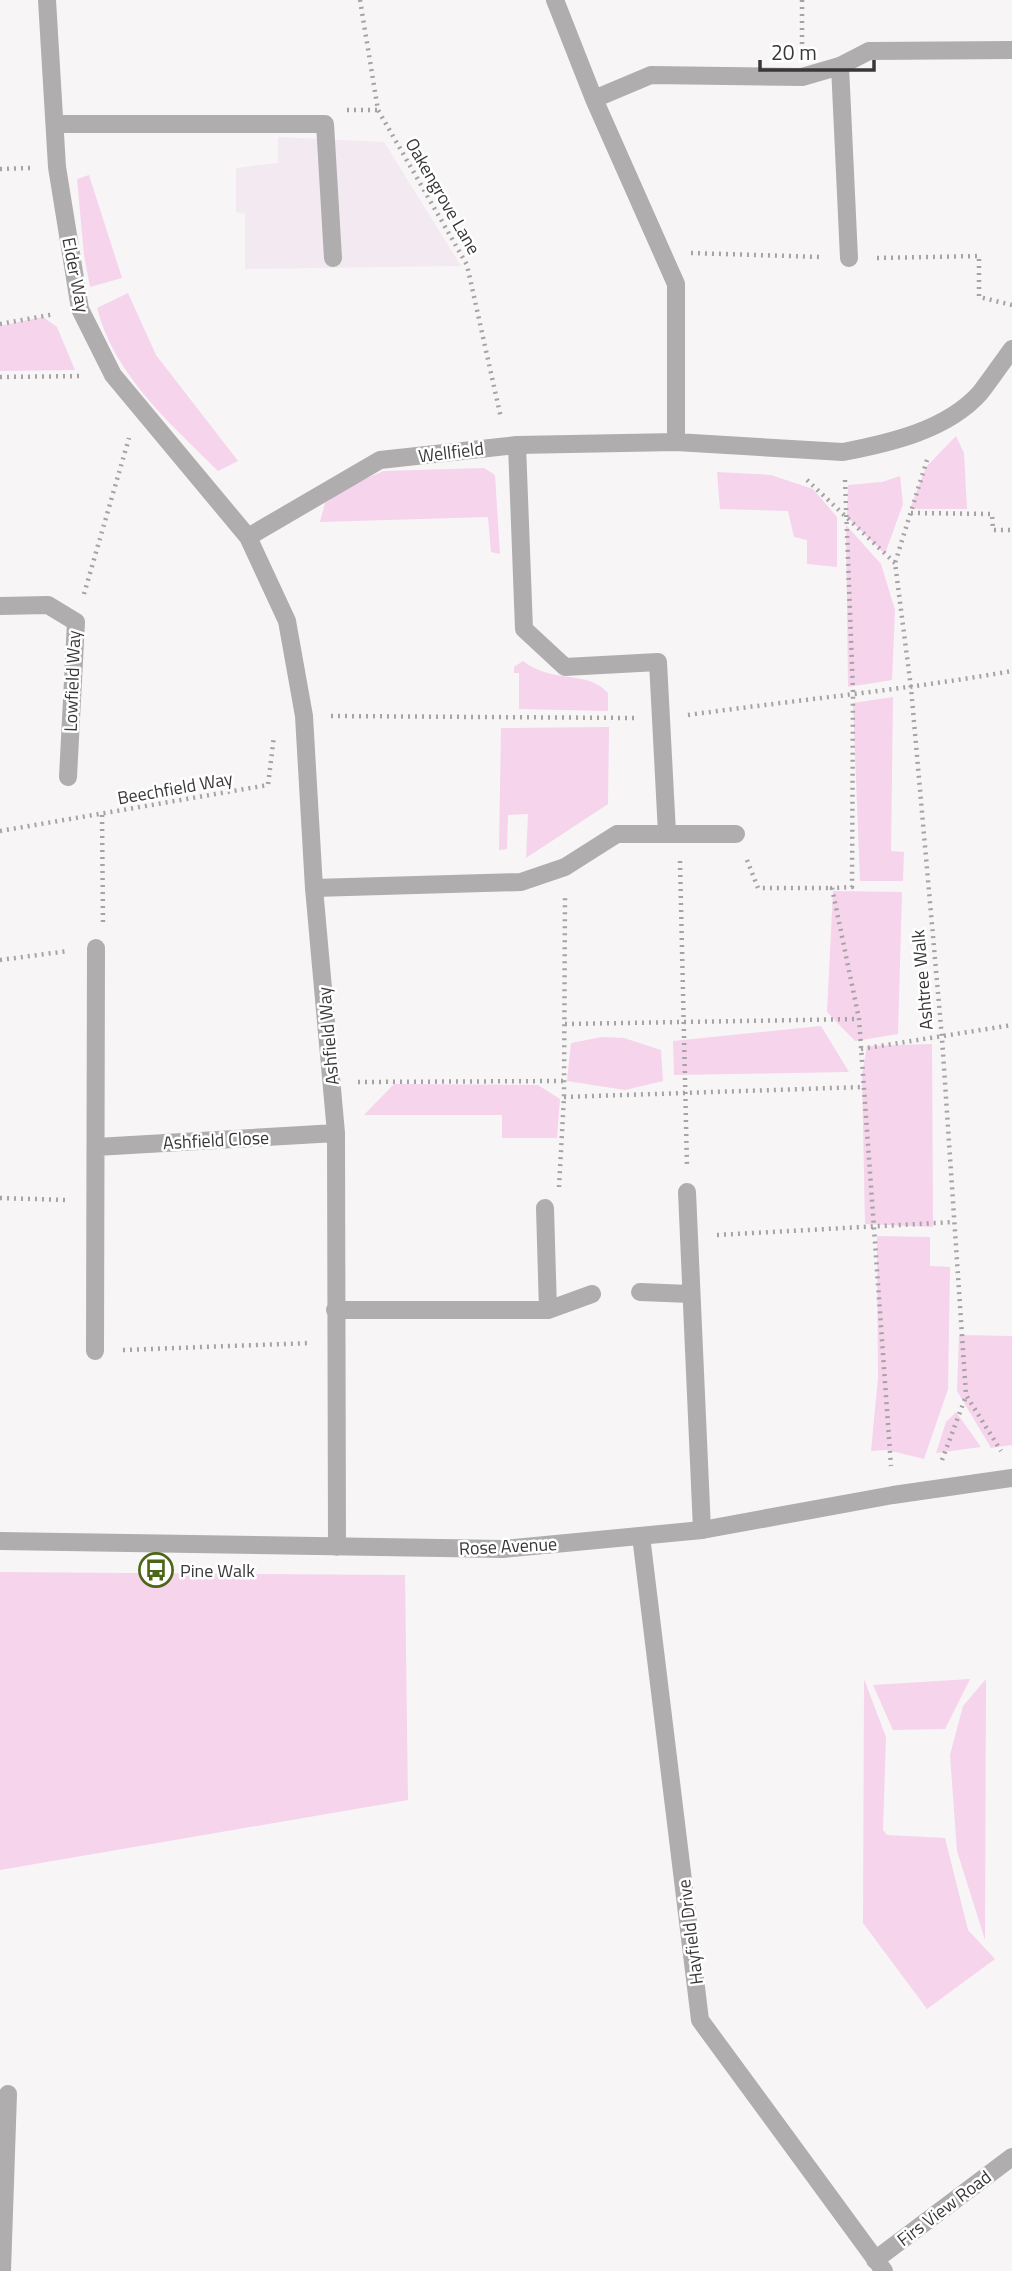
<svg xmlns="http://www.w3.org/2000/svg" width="1012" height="2271" viewBox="0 0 1012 2271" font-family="'Titillium Web',sans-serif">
	<rect width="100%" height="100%" fill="#f8f5f7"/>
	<!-- built -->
	<path fill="#f3e9f0" d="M 278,137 L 384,142 L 461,266 L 245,269 L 245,214 L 236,212 L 236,168 L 278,163 Z"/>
	<!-- green -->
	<path fill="#f5d4ec" d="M 89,175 L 122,278 L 90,287 L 84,255 L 77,179 Z
		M 128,293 L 156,355 L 238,461 L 218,471 C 170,423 114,375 97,308 Z
		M 43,317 L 57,327 L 75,370 L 0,371 L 0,326 Z
		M 956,436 L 964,453 L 967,509 L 910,509 L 926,467 Z
		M 484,468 L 495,475 L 500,554 L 491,552 L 488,517 L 320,522 L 325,503 L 354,483 L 384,471 Z
		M 717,472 L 771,475 L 813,489 L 837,517 L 837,567 L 807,564 L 807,540 L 794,537 L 788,511 L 720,509 Z
		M 900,476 L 903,504 L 885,554 L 847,517 L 848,485 L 882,482 Z
		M 846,525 L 881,564 L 895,610 L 892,680 L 848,687 Z
		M 523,661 C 554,685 587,669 608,693 L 608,711 L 519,709 L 519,673 L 514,673 L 514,667 Z
		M 893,697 L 891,851 L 904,852 L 903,881 L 860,881 L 853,703 Z
		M 609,727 L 608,804 L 526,858 L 528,814 L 508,815 L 507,849 L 499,850 L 501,728 Z
		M 833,891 L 902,892 L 898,1034 L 855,1041 L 827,1012 Z
		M 821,1026 L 849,1072 L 674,1075 L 673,1041 Z
		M 602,1037 L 624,1038 L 661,1050 L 663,1081 L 625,1090 L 567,1081 L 571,1043 Z
		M 932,1044 L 933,1227 L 865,1224 L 862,1075 L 867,1046 Z
		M 394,1084 L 538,1085 L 560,1099 L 557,1138 L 502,1138 L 502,1115 L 364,1115 Z
		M 877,1236 L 930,1237 L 930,1266 L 950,1267 L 948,1389 L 924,1459 L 887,1450 L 871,1451 L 878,1378 Z
		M 959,1335 L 1012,1336 L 1012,1445 L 991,1448 L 957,1391 Z
		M 956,1412 L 981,1447 L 936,1453 L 946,1422 Z
		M 0,1572 L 405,1575 L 408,1800 L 0,1870 Z
		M 864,1679 L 886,1737 L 883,1830 L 887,1835 L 945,1838 L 968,1930 L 995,1959 L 927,2009 L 863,1923 Z
		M 970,1679 L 945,1729 L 893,1730 L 873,1685 Z
		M 986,1679 L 985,1940 L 957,1851 L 950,1755 L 963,1706 Z"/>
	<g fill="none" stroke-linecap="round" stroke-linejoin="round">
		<!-- path -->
		<path stroke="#a5a3a4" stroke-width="4.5" stroke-dasharray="2 5" stroke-linecap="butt" d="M 360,0 L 378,110 L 467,265 L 501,418
			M 802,0 L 802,48
			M 347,110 L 378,110
			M 0,169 L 31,168
			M 691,253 L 822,257
			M 877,258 L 979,256 L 979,297 L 1012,305
			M 0,324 L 55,314
			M 0,377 L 83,376
			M 927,460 L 895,563 L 911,688 L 942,1038 L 966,1395 L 1001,1451
			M 807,480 L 895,563
			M 845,480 L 853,692 L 852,887 L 832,888 L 859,1019 L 891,1466
			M 911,513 L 992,514 L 993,530 L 1012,530
			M 84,594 L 129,438
			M 688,715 C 796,700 904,690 1012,671
			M 331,716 L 634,718
			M 102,815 L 103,923
			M 0,831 L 268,785 L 274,736
			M 747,860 L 758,888 L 832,888
			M 680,861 L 687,1167
			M 0,960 L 68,951
			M 565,1024 L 859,1019
			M 861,1049 L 1012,1025
			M 358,1082 L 564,1081
			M 564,1097 L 863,1087
			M 559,1187 L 564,1097 L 565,895
			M 0,1198 L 66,1200
			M 717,1235 L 954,1222
			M 123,1350 L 310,1343
			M 942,1460 L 966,1396"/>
		<!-- lane -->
		<path stroke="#afadae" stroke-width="18" d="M 840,66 L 849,258
			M 55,124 L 325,124 L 333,258
			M 517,445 L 524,629 L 565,667 L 658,662 L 667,833
			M 314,888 L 521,882 L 565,867 L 617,834 L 736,834
			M 687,1192 L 702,1530
			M 545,1208 L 548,1310
			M 640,1292 L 690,1294
			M 335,1310 L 548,1310 L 592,1294"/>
		<!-- street -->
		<path stroke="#afadae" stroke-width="18" d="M 47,0 L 57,167 L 80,309 L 113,375 L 248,537 L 287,621 L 304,716 L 314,888 L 336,1133 L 337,1547
			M 555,0 L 594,99 L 651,75 L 802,77 L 840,66 L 869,51 L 1012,50
			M 594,99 L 676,284 L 676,442
			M 248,537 L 380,460 L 517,445 L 676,442 L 843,452 C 890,443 947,430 980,393 C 991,379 1001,364 1012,349
			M 0,606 L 48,605 L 76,622 L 68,777
			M 96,1147 L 336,1133
			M 95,1351 L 96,948
			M 641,1536 L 700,2020 L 884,2271
			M 0,1541 L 503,1549 L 702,1530 L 893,1495 L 1012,1478
			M 875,2260 L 1012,2157
			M 2,2271 L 8,2094"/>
	</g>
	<!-- icons -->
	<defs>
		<g id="bus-ring" transform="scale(1.75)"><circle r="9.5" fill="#fff" stroke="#4c6616" stroke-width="1.5"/><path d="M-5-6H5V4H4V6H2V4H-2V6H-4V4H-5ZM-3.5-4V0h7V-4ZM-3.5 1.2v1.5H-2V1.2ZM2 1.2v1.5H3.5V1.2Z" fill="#4c6616"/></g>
	</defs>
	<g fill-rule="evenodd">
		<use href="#bus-ring" x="156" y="1570"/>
	</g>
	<g text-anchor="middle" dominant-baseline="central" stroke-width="5" stroke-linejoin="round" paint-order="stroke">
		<!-- street labels -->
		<g font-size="18" fill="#393839" stroke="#fff">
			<text transform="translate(443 196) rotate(60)">Oakengrove Lane</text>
			<text transform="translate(76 275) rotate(79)">Elder Way</text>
			<text transform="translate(451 452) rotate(-7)">Wellfield</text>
			<text transform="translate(72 681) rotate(-88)">Lowfield Way</text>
			<text transform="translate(175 788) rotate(-10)">Beechfield Way</text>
			<text transform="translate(922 980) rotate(-95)">Ashtree Walk</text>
			<text transform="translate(328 1036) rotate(-95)">Ashfield Way</text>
			<text transform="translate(216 1140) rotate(-3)">Ashfield Close</text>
			<text transform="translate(508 1546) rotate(-3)">Rose Avenue</text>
			<text transform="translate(690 1932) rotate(-97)">Hayfield Drive</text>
			<text transform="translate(944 2208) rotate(-37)">Firs View Road</text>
		</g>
		<!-- poi labels -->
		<g font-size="18" fill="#393839" stroke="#fff" text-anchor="start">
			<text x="180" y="1570">Pine Walk</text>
		</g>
	</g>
	<!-- scale -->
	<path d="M760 60v10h114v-10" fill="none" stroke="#393839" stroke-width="3.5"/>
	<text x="771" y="60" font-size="21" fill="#393839" stroke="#ffffff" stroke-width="5" paint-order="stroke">20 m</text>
</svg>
